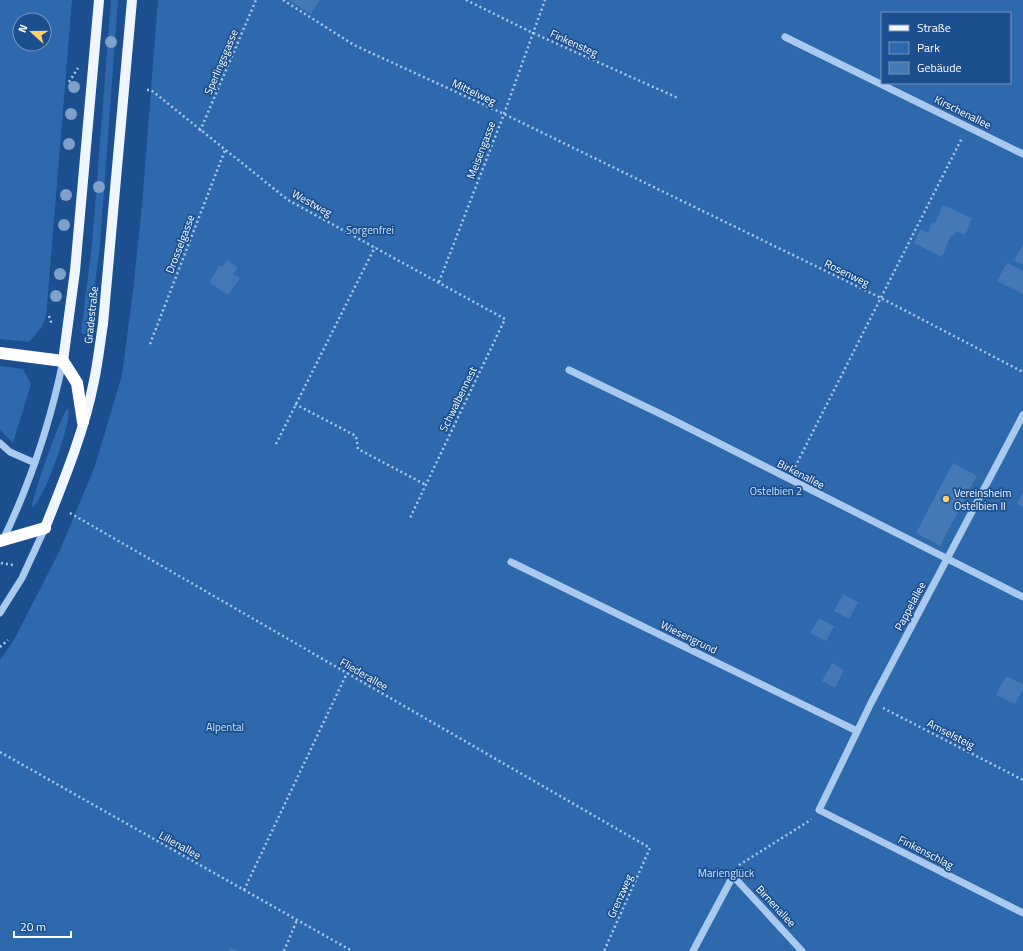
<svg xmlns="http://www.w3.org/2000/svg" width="1023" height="951" viewBox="0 0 1023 951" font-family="'Titillium Web',sans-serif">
	<rect width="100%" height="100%" fill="#1b4f8f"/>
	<!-- green -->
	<path fill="#2e69ad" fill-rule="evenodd" d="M 0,0 L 72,0 L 46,317 L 41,328 L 29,342 L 0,339 ZM 20,20 L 44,20 L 44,44 L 20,44 Z
		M 111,0 L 118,0 L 100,245 L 88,335 L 81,333 L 92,244 Z
		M 158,0 L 1023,0 L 1023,951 L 0,951 L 0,660 L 15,638 L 60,550 L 95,466 L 122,375 L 133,291 L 142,205 ZM 882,13 L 1010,13 L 1010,83 L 882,83 Z
		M 0,366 L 23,369 L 31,384 L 13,443 L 0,430 Z
		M 68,408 C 73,421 44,498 33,508 L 32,505 C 35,491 60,416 68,408 Z"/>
	<!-- building -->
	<path fill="#4478b7" d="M 289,0 L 320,0 L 311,14 Z
		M 943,205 L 972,218 L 965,235 L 956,231 L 954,236 L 951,235 L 942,257 L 914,243 L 920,229 L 928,233 L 932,222 L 945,228 L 935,223 Z
		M 1023,244 L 1023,264 L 1014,260 Z
		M 227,260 L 238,268 L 233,274 L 240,278 L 228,295 L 209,282 L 220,265 L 222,267 Z
		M 1007,263 L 1023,271 L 1023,294 L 997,281 Z
		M 953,463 L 977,476 L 940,546 L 916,533 Z
		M 1023,492 L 1023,507 L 1017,504 Z
		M 843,594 L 858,602 L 849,619 L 834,611 Z
		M 819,618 L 834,626 L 826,641 L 810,633 Z
		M 832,663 L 844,670 L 835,688 L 822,681 Z
		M 1006,676 L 1023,684 L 1023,689 L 1015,704 L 996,695 Z
		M 231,948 L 239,951 L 229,951 Z"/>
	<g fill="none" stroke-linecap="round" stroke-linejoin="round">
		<!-- path -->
		<path stroke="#a9c9ee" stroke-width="2.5" stroke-dasharray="2 3" stroke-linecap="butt" d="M 283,0 L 354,45 L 504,114 L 881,298 L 1023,372
			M 466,0 L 533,33 L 678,98
			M 69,82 L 78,68
			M 147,90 L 151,90 L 288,200 L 505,319 L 410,518
			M 200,131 L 256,0
			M 439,282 L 504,114 L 545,0
			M 49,316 L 52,325
			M 150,344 L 225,150
			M 295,404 L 356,436 L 358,449 L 426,485
			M 276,444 L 375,247
			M 795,467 L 962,138
			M 70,513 L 650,848 L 604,951
			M 1,563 L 13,565
			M 0,647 L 8,640
			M 883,708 L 1023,780
			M 0,752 L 352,951
			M 739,865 L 806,823 L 811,819
			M 244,890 L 347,673
			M 284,951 L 297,920"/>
		<!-- minor -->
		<path stroke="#a9c9ee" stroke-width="7" d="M 785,37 L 1023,154
			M 569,370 L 669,418 L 1023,597
			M 1023,415 L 871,703 L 819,810 L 1023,913
			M 0,443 L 10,452 L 35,463
			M 2,542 C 30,484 50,424 63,361
			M 511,562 L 857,731
			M 0,613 L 22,578 L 45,528
			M 693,951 L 733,876 L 802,951"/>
		<!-- major -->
		<path stroke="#f0f6ff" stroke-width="10" d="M 63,361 L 75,271 L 99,0
			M 45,528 C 64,480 84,432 94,381 C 98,362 100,343 103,324 L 132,0"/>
		<!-- highway -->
		<path stroke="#fff" stroke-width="12" d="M 0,353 L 63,361 L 77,383 L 83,422
			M 0,541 L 45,528"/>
	</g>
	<!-- trees -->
	<g fill="#7ea0ca">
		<circle cx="111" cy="42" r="6"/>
		<circle cx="74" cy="87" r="6"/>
		<circle cx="71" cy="114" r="6"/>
		<circle cx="69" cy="144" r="6"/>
		<circle cx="99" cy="187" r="6"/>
		<circle cx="66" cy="195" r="6"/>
		<circle cx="64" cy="225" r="6"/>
		<circle cx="60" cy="274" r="6"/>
		<circle cx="56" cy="296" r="6"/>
	</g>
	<!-- markers -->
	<circle fill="#ffd166" stroke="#1b4f8f" stroke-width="1.5" cx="946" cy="499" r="4"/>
	<g text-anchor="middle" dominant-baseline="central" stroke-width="3.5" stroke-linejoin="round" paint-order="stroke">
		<!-- street labels -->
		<g font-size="11" fill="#fff" stroke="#1b4f8f">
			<text transform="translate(574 43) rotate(24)">Finkensteg</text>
			<text transform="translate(221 62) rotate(-67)">Sperlingsgasse</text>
			<text transform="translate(474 92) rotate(25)">Mittelweg</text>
			<text transform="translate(963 112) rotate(26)">Kirschenallee</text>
			<text transform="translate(481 150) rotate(-69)">Meisengasse</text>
			<text transform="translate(312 203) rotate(29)">Westweg</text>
			<text transform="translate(180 244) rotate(-69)">Drosselgasse</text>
			<text transform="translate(847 273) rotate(26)">Rosenweg</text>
			<text transform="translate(91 315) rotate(-84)">Gradestraße</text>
			<text transform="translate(458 399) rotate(-64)">Schwalbennest</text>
			<text transform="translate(801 474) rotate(27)">Birkenallee</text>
			<text transform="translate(910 606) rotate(-62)">Pappelallee</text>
			<text transform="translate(689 637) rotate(26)">Wiesengrund</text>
			<text transform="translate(364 674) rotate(30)">Fliederallee</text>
			<text transform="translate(951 734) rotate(27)">Amselsteig</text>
			<text transform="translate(180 845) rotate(29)">Lilienallee</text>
			<text transform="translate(926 852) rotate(27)">Finkenschlag</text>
			<text transform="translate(620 896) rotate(-66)">Grenzweg</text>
			<text transform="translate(776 906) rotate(47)">Birnenallee</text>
		</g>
		<!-- park labels -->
		<g font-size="11" fill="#cfe3fa" stroke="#1b4f8f">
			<text x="370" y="230">Sorgenfrei</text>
			<text x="776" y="491">Ostelbien 2</text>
			<text x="225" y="727">Alpental</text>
			<text x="726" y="873">Marienglück</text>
		</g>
		<!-- poi labels -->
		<g font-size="11" fill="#fff" stroke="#1b4f8f" text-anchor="start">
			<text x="954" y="493">Vereinsheim<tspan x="954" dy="13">Ostelbien II</tspan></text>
		</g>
	</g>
	<!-- legend -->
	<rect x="881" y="12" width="130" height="72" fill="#1b4f8f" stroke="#7695bc"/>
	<rect x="889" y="25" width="20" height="6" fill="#f0f6ff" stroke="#7695bc"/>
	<text x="917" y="32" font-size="12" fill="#ffffff">Straße</text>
	<rect x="889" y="42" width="20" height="12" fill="#2e69ad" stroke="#7695bc"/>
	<text x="917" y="52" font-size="12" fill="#ffffff">Park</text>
	<rect x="889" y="62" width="20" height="12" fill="#4478b7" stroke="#7695bc"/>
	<text x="917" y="72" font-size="12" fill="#ffffff">Gebäude</text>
	<!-- north arrow -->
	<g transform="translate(32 32) rotate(291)"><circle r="19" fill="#1b4f8f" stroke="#7695bc"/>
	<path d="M0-3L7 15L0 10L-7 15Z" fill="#ffd166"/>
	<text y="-6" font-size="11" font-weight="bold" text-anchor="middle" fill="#ffffff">N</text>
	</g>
	<!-- scale -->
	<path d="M14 931v6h57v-6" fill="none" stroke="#ffffff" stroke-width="2"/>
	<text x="20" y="931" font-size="12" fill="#ffffff" stroke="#1b4f8f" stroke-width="3" paint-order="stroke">20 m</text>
</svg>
